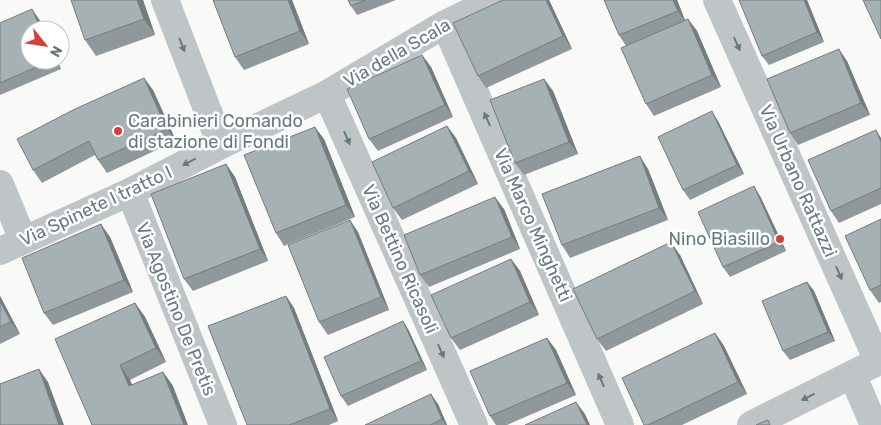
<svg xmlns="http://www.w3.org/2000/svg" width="881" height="425" viewBox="0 0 881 425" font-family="Rubik,sans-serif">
	<rect width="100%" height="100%" fill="#f9f9f8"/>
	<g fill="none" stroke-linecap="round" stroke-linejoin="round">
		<!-- minor -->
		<path stroke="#bfc5c7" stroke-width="28" d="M 165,0 L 221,145
			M 717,0 L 878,361
			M 445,24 L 620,425
			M 327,94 L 474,425
			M 0,184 L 23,240
			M 130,192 L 223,425
			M 0,251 L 130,192 L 221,145 L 327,94 L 445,24 L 495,0
			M 852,374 L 874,425
			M 751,425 L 881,360"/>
	</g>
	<!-- wall -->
	<path fill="#8f989b" d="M 143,0 L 155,35 L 96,56 L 85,40 Z
		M 292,0 L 309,44 L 244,70 L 235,57 Z
		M 348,0 L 396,0 L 357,15 L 351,6 Z
		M 549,0 L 572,49 L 486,88 L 478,76 Z
		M 604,0 L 677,0 L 685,20 L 688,19 L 697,31 L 721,87 L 654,116 L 646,104 L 626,46 L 619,35 Z
		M 807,0 L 824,42 L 769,65 L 762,56 Z
		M 39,19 L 44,30 L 30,30 L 30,60 L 57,60 L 61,69 L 0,95 L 0,23 Z
		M 422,55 L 431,67 L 453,117 L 378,151 L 369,139 Z
		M 847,61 L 870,115 L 798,145 L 790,133 Z
		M 144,78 L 153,90 L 176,141 L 107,173 L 98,160 L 95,155 L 42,183 L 33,170 Z
		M 544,79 L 553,91 L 578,154 L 524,175 L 515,163 Z
		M 718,121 L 744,174 L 690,200 L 683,190 Z
		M 447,126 L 456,138 L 478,184 L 402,220 L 393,208 Z
		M 881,138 L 881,204 L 839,223 L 831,211 Z
		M 324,139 L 355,217 L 284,246 L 276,233 Z
		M 226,164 L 235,177 L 268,261 L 193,291 L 184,279 Z
		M 648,169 L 668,220 L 570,258 L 562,245 Z
		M 760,196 L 786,251 L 730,277 L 723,267 Z
		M 504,209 L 520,249 L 429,287 L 420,275 Z
		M 881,219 L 881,302 L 879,303 L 870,290 Z
		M 358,232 L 389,310 L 328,335 L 319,322 Z
		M 110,237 L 133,292 L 53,325 L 44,313 Z
		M 680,255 L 703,304 L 606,351 L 597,339 Z
		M 511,259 L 520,271 L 539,315 L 460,350 L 451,338 Z
		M 807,282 L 814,291 L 835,341 L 790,360 L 783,351 Z
		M 0,296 L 20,334 L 0,344 Z
		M 286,296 L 294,308 L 338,421 L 329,425 L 247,425 Z
		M 135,303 L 145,317 L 166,362 L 130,380 L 132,385 L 163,372 L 173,386 L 92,425 Z
		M 403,321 L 409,331 L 427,370 L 348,406 L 341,396 Z
		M 715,333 L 724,346 L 747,394 L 682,425 L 644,425 Z
		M 547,338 L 556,350 L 576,395 L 507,425 L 496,425 L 490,416 Z
		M 438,404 L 447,425 L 365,425 Z"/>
	<!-- shaded-wall -->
	<path fill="#747c7e" d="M 137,0 L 143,0 L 155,35 L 144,19 Z
		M 288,0 L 292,0 L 309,44 L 300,31 Z
		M 546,0 L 549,0 L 572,49 L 563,36 Z
		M 673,0 L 677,0 L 686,23 L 678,11 Z
		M 804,0 L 807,0 L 824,42 L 817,32 Z
		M 32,9 L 39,19 L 44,30 L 41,30 Z
		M 688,19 L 697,31 L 721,87 L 712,75 Z
		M 839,49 L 847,61 L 870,115 L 861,103 Z
		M 422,55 L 431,67 L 453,117 L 445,105 Z
		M 55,60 L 57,60 L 61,69 Z
		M 144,78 L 153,90 L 176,141 L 167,129 Z
		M 544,79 L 553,91 L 578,154 L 569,142 Z
		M 712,111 L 718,121 L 744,174 L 737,165 Z
		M 447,126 L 456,138 L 478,184 L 469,171 Z
		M 315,127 L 324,139 L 355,217 L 346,205 Z
		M 876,130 L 881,138 L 881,142 Z
		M 640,156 L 648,169 L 668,220 L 659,208 Z
		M 226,164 L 235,177 L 268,261 L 260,249 Z
		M 754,186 L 760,196 L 786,251 L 779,242 Z
		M 495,197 L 504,209 L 520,249 L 512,237 Z
		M 350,220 L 358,232 L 389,310 L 381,297 Z
		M 101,224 L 110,237 L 133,292 L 124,280 Z
		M 671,242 L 680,255 L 703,304 L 695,291 Z
		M 511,259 L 520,271 L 539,315 L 530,302 Z
		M 807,282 L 814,291 L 835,341 L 828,332 Z
		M 0,296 L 20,334 L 11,322 L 0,301 Z
		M 286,296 L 294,308 L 338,421 L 330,409 Z
		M 135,303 L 145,317 L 166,362 L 156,348 Z
		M 403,321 L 409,331 L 427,370 L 421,361 Z
		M 715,333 L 724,346 L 747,394 L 738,382 Z
		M 547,338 L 556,350 L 576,395 L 567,383 Z
		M 120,365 L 130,380 L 139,400 L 129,386 Z
		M 39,369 L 48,382 L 64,425 L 59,425 Z
		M 163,372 L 173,386 L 188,425 L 184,425 Z
		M 431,394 L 438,404 L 447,425 L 446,425 L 442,419 Z
		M 576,402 L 585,414 L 590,425 L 587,425 Z"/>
	<!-- building -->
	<path fill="#a6b1b4" stroke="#747c7e" d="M 71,0 L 137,0 L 144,19 L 85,40 Z
		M 213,0 L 288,0 L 300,31 L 235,57 Z
		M 348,0 L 365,0 L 351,6 Z
		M 503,0 L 546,0 L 563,36 L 478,76 L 453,23 Z
		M 604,0 L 673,0 L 678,11 L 619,35 Z
		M 740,0 L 804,0 L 817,32 L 762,56 L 739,0 Z
		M 863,0 L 881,0 L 881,39 Z
		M 32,9 L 41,30 L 30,30 L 30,60 L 52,60 L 0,83 L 0,23 Z
		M 688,19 L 712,75 L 646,104 L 621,48 Z
		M 839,49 L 861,103 L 790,133 L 767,79 Z
		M 422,55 L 445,105 L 369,139 L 347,89 Z
		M 144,78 L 167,129 L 98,160 L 89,141 L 33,170 L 17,139 L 75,109 Z
		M 544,79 L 569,142 L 515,163 L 490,100 Z
		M 712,111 L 737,165 L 683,190 L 658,137 Z
		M 447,126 L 469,171 L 393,208 L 372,162 Z
		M 315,127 L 346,205 L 276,233 L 244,155 Z
		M 876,130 L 881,142 L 881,188 L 831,211 L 808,160 Z
		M 640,156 L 659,208 L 562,245 L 542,194 Z
		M 226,164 L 260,249 L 184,279 L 151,194 Z
		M 754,186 L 779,242 L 723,267 L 698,212 Z
		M 495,197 L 512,237 L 420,275 L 404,235 Z
		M 881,219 L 881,285 L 870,290 L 845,236 Z
		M 350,220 L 381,297 L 319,322 L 288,245 Z
		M 101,224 L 124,280 L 44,313 L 22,258 Z
		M 671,242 L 695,291 L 597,339 L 573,289 Z
		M 511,259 L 530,302 L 451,338 L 431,295 Z
		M 807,282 L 828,332 L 783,351 L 762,301 Z
		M 286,296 L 330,409 L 289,425 L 247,425 L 208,326 Z
		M 0,301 L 11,322 L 0,327 Z
		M 135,303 L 156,348 L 120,365 L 129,386 L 163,372 L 184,425 L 92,425 L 55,339 Z
		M 403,321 L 421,361 L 341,396 L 324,357 Z
		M 715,333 L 738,382 L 648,425 L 644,425 L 622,378 Z
		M 547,338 L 567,383 L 490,416 L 470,371 Z
		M 39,369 L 59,425 L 0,425 L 0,384 Z
		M 431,394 L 442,419 L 430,425 L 365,425 Z
		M 576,402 L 587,425 L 525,425 Z
		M 768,420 L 770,425 L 756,425 Z"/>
	<!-- one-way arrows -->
	<defs><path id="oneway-solid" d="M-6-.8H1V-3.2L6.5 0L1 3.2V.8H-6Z" transform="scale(1.25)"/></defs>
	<g fill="#667a80">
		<use href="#oneway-solid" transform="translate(737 44) rotate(66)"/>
		<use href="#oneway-solid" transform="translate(182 45) rotate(69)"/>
		<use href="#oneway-solid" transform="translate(487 119) rotate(-114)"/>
		<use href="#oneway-solid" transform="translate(347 138) rotate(66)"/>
		<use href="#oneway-solid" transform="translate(189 162) rotate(153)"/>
		<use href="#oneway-solid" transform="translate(839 273) rotate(66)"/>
		<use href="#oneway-solid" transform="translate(441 351) rotate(66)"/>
		<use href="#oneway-solid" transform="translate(601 380) rotate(-114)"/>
		<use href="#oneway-solid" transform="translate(808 397) rotate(153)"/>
	</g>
	<!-- markers -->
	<g fill="#d83f39" stroke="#fff" stroke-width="2">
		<circle cx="118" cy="131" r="5"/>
		<circle cx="780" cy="239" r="5"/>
	</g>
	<g text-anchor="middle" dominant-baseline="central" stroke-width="5" stroke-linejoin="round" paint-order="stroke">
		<!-- street labels -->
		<g font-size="18" fill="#667a80" stroke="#fff">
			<text transform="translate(397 53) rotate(-30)">Via della Scala</text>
			<text transform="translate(798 181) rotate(66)">Via Urbano Rattazzi</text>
			<text transform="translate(96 206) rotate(-25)">Via Spinete I tratto I</text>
			<text transform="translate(533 225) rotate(66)">Via Marco Minghetti</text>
			<text transform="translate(400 259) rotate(66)">Via Bettino Ricasoli</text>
			<text transform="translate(176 309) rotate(68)">Via Agostino De Pretis</text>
		</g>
		<!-- poi labels -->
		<g font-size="18" fill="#667a80" stroke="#fff" text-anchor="start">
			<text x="128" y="121">Carabinieri Comando<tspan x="128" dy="21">di stazione di Fondi</tspan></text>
			<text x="770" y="239" text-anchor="end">Nino Biasillo</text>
		</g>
	</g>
	<!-- north arrow -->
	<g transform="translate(45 45) rotate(120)"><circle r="24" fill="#ffffff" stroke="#c2cacc"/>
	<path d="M0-4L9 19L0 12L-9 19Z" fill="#d83f39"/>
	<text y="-8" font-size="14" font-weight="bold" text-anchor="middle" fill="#667a80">N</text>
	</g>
</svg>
